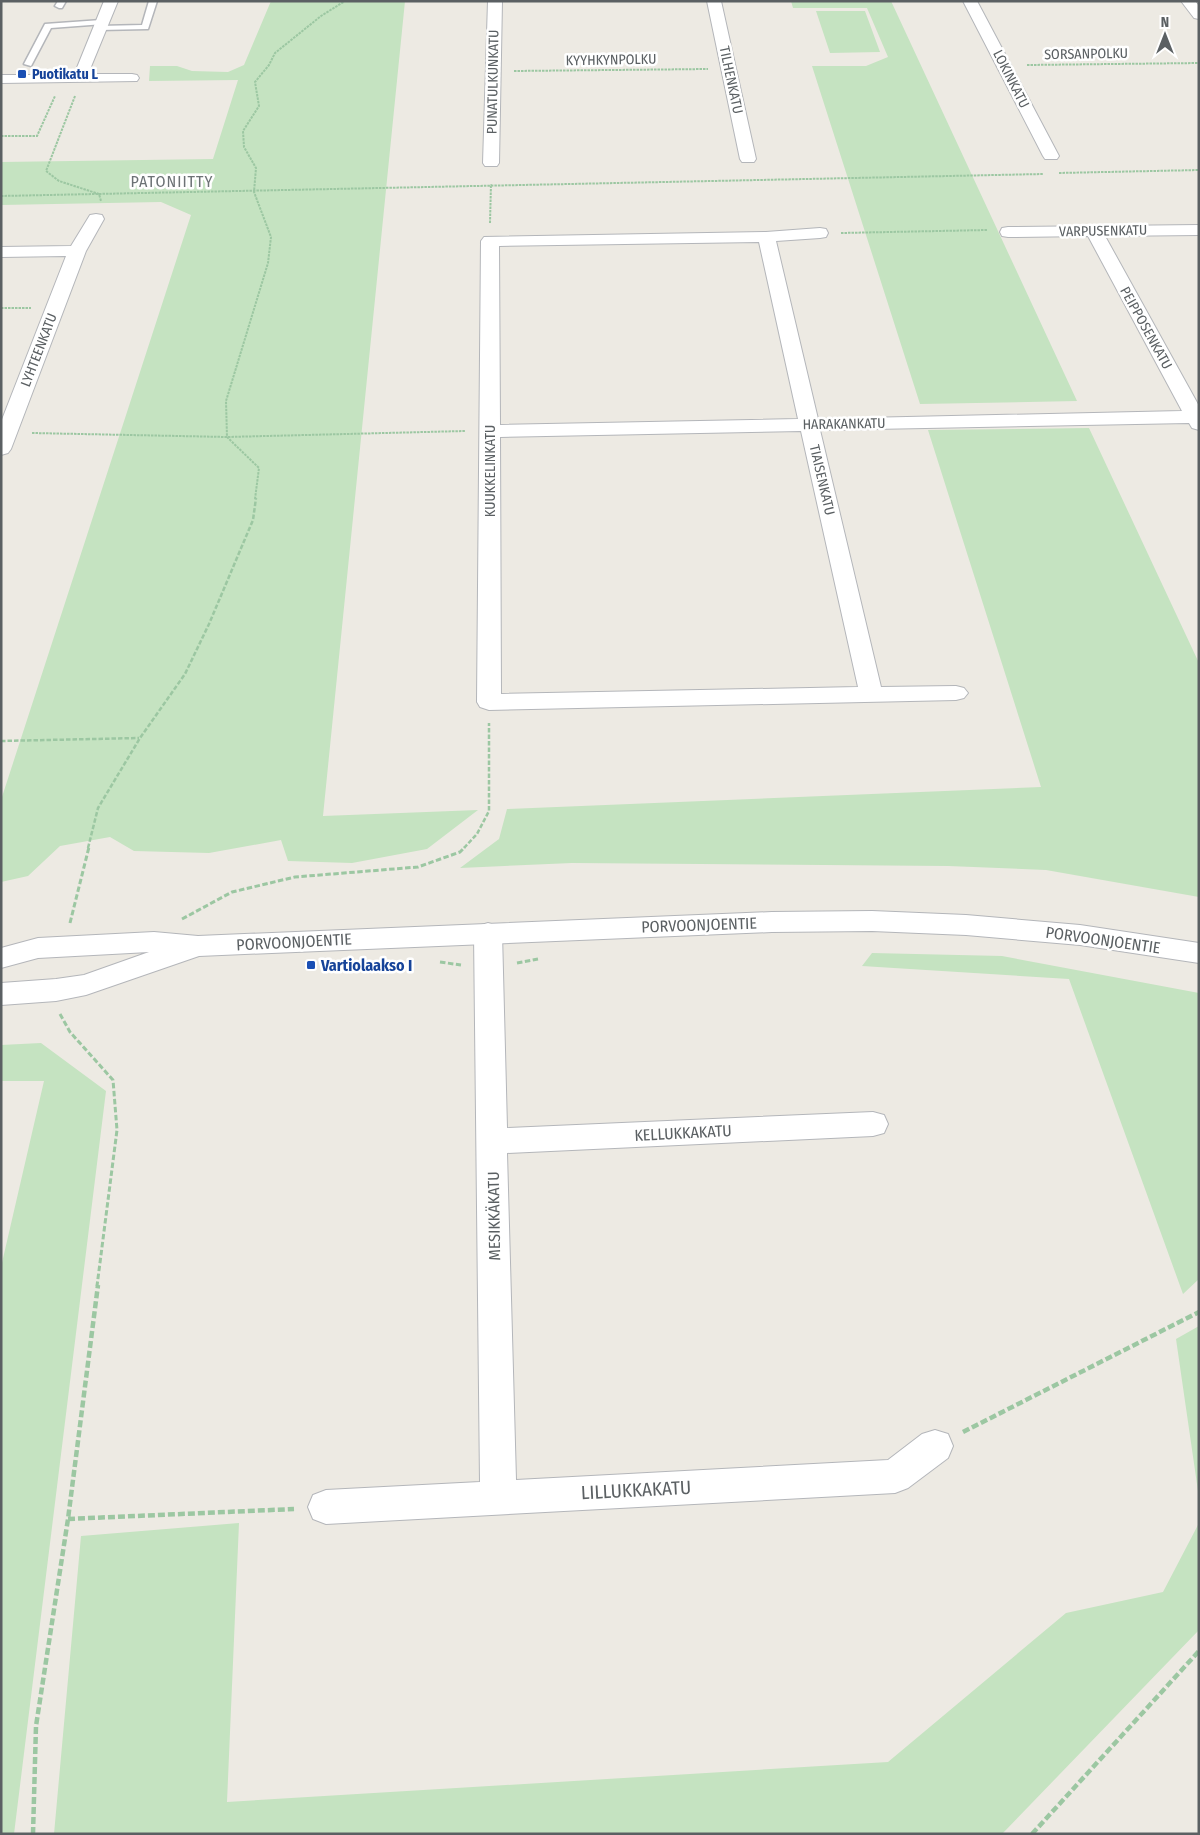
<svg xmlns="http://www.w3.org/2000/svg" width="1200" height="1835" viewBox="0 0 1200 1835" font-family="'Fira Sans Condensed',sans-serif">
	<rect width="100%" height="100%" fill="#edeae3"/>
	<!-- green -->
	<path fill="#c5e3c1" d="M 271,1 L 405,1 L 323,816 L 478,810 L 427,849 L 352,863 L 288,861 L 281,840 L 209,853 L 134,851 L 110,837 L 60,846 L 28,876 L 1,882 L 1,800 L 191,215 L 161,202 L 1,205 L 1,162 L 213,159 L 238,80 L 149,81 L 150,66 L 177,66 L 192,71 L 228,72 L 244,65 Z
		M 791,1 L 891,1 L 1077,401 L 920,404 L 812,66 L 866,66 L 888,57 L 867,8 L 793,8 Z
		M 816,11 L 865,11 L 880,52 L 830,53 Z
		M 1089,428 L 1199,663 L 1199,897 L 1046,870 L 948,866 L 572,863 L 460,868 L 499,839 L 507,809 L 1041,787 L 928,430 Z
		M 872,953 L 1002,956 L 1199,993 L 1199,1279 L 1183,1294 L 1069,979 L 862,966 Z
		M 41,1043 L 106,1091 L 14,1834 L 1,1834 L 1,1267 L 44,1081 L 1,1081 L 1,1045 Z
		M 1199,1326 L 1199,1498 L 1176,1339 Z
		M 239,1523 L 227,1802 L 888,1762 L 1066,1613 L 1163,1592 L 1199,1523 L 1199,1630 L 1002,1834 L 54,1834 L 81,1536 Z"/>
	<g fill="none" stroke-linecap="round" stroke-linejoin="round">
		<!-- service casing -->
		<g stroke="#b4b6ba" stroke-width="3">
			<path id="service" d="M 58,1 L 66,1 L 62,8 L 59,8 L 55,6 Z
				M 149,1 L 157,1 L 148,29 L 99,30 L 95,28 L 99,26 L 142,25 Z
				M 101,20 L 105,22 L 104,24 L 51,28 L 31,66 L 24,64 L 45,24 Z"/>
		</g>
		<!-- minor casing -->
		<g stroke="#b4b6ba" stroke-width="2">
			<path id="minor" d="M 104,1 L 118,1 L 88,74 L 132,74 L 137,75 L 139,78 L 137,81 L 1,83 L 1,75 L 74,75 Z
				M 488,1 L 502,1 L 499,163 L 497,166 L 485,166 L 483,163 Z
				M 707,1 L 721,1 L 756,159 L 754,162 L 742,162 L 740,159 Z
				M 963,1 L 977,1 L 1059,156 L 1057,159 L 1045,159 L 1043,156 Z
				M 1181,1 L 1195,1 L 1199,6 L 1199,19 L 1194,18 Z
				M 96,214 L 102,215 L 104,219 L 86,251 L 11,449 L 8,453 L 1,455 L 1,422 L 66,256 L 1,257 L 1,247 L 71,246 L 90,215 Z
				M 1199,225 L 1199,235 L 1105,236 L 1199,406 L 1199,430 L 1192,428 L 1189,423 L 820,430 L 881,687 L 956,686 L 964,688 L 968,693 L 964,698 L 956,700 L 489,710 L 480,707 L 477,702 L 481,241 L 484,237 L 766,232 L 820,228 L 826,229 L 828,233 L 826,237 L 820,238 L 776,241 L 818,419 L 1182,411 L 1088,236 L 1008,237 L 1002,236 L 1000,232 L 1002,228 L 1008,227 ZM 759,242 L 798,419 L 500,425 L 499,246 ZM 801,431 L 858,687 L 501,694 L 500,437 Z
				M 488,923 L 498,926 L 502,933 L 507,1128 L 873,1112 L 884,1115 L 888,1124 L 884,1133 L 873,1136 L 507,1153 L 516,1480 L 888,1460 L 922,1434 L 935,1430 L 948,1434 L 953,1446 L 948,1458 L 908,1488 L 895,1493 L 326,1524 L 313,1519 L 308,1507 L 313,1495 L 326,1490 L 480,1482 L 474,933 L 478,926 Z"/>
		</g>
		<!-- tertiary casing -->
		<g stroke="#b4b6ba" stroke-width="2">
			<path id="tertiary" d="M 872,911 L 966,915 L 1080,925 L 1199,943 L 1199,963 L 1080,945 L 966,935 L 872,931 L 772,932 L 199,956 L 86,995 L 56,1001 L 1,1005 L 1,983 L 56,979 L 84,975 L 149,952 L 38,958 L 1,968 L 1,948 L 38,938 L 154,932 L 198,936 L 772,912 Z"/>
		</g>
		<!-- path-far3 -->
		<path stroke="#9cc7a2" stroke-width="2" stroke-dasharray="2.5 1" stroke-linecap="butt" d="M 1027,65 L 1199,63
			M 514,71 L 708,69
			M 75,96 L 46,171 L 59,181 L 99,194 L 101,201
			M 1,136 L 37,136 L 55,96
			M 1059,173 L 1199,170
			M 1,196 L 1043,174
			M 490,223 L 491,184
			M 841,233 L 987,230
			M 1,308 L 31,308
			M 32,433 L 227,437 L 465,431
			M 255,499 L 259,468 L 227,437 L 226,401 L 268,263 L 271,237 L 254,192 L 256,168 L 244,147 L 243,131 L 259,106 L 255,82 L 269,65 L 275,53 L 321,16 L 345,1"/>
		<!-- path-far2 -->
		<path stroke="#9cc7a2" stroke-width="2.5" stroke-dasharray="4.5 2" stroke-linecap="butt" d="M 1,741 L 139,738
			M 88,848 L 98,808 L 140,738 L 185,674 L 209,624 L 253,520 L 256,498
			M 464,848 L 477,834 L 489,811 L 489,723"/>
		<!-- path-far1 -->
		<path stroke="#9cc7a2" stroke-width="3" stroke-dasharray="5.5 2.5" stroke-linecap="butt" d="M 182,919 L 232,892 L 295,877 L 418,867 L 460,852 L 465,847
			M 70,923 L 89,847
			M 440,962 L 461,965
			M 517,963 L 538,959
			M 60,1014 L 70,1032 L 113,1080 L 117,1130 L 97,1286"/>
		<!-- path -->
		<path stroke="#9cc7a2" stroke-width="4.5" stroke-dasharray="7 3" stroke-linecap="butt" d="M 963,1432 L 1199,1312
			M 68,1519 L 294,1509
			M 33,1834 L 36,1726 L 68,1519 L 98,1285
			M 1032,1834 L 1199,1651"/>
		<!-- service -->
		<use href="#service" fill="#fff" fill-rule="evenodd"/>
		<!-- minor -->
		<use href="#minor" fill="#fff" fill-rule="evenodd"/>
		<!-- tertiary -->
		<use href="#tertiary" fill="#fff" fill-rule="evenodd"/>
	</g>
	<!-- markers -->
	<g fill="#1a4fb4" stroke="#fff" stroke-width="2">
		<rect x="17" y="69" width="10" height="10" rx="2.5"/>
		<rect x="306" y="960" width="10" height="10" rx="2.5"/>
	</g>
	<g text-anchor="middle" dominant-baseline="central" stroke-width="5" stroke-linejoin="round" paint-order="stroke">
		<!-- far-street labels -->
		<g font-size="14" fill="#5b6063" stroke="#fff">
			<text transform="translate(1086 54) rotate(-1)">SORSANPOLKU</text>
			<text transform="translate(611 60) rotate(-1)">KYYHKYNPOLKU</text>
			<text transform="translate(1011 79) rotate(63)">LOKINKATU</text>
			<text transform="translate(731 80) rotate(78)">TILHENKATU</text>
			<text transform="translate(493 82) rotate(-89)">PUNATULKUNKATU</text>
			<text transform="translate(1103 231) rotate(-1)">VARPUSENKATU</text>
			<text transform="translate(1146 328) rotate(61)">PEIPPOSENKATU</text>
			<text transform="translate(39 350) rotate(-69)">LYHTEENKATU</text>
			<text transform="translate(844 424) rotate(-1)">HARAKANKATU</text>
			<text transform="translate(490 471) rotate(-90)">KUUKKELINKATU</text>
			<text transform="translate(822 480) rotate(77)">TIAISENKATU</text>
		</g>
		<!-- far-transit labels -->
		<g font-size="14" font-weight="bold" fill="#164399" stroke="#fff" text-anchor="start">
			<text x="32" y="74">Puotikatu L</text>
		</g>
		<!-- far-quarter labels -->
		<g font-size="16" letter-spacing="1" fill="#6c7275" stroke="#fff">
			<text x="172" y="181">PATONIITTY</text>
		</g>
		<!-- street labels -->
		<g font-size="16" fill="#5b6063" stroke="#fff">
			<text transform="translate(699 925) rotate(-2)">PORVOONJOENTIE</text>
			<text transform="translate(1103 940) rotate(8)">PORVOONJOENTIE</text>
			<text transform="translate(294 942) rotate(-3)">PORVOONJOENTIE</text>
			<text transform="translate(683 1133) rotate(-3)">KELLUKKAKATU</text>
			<text transform="translate(494 1216) rotate(-91)">MESIKKÄKATU</text>
		</g>
		<!-- transit labels -->
		<g font-size="16" font-weight="bold" fill="#164399" stroke="#fff" text-anchor="start">
			<text x="321" y="965">Vartiolaakso I</text>
		</g>
		<!-- near-street labels -->
		<g font-size="19" fill="#5b6063" stroke="#fff">
			<text transform="translate(636 1490) rotate(-3)">LILLUKKAKATU</text>
		</g>
	</g>
	<!-- border -->
	<rect width="1200" height="1835" fill="none" stroke="#5b6063" stroke-width="5"/>
	<!-- north arrow -->
	<g transform="translate(1165 35)" stroke="#ffffff" stroke-width="4" paint-order="stroke">
	<path d="M0-4L9 19L0 12L-9 19Z" fill="#5b6063"/>
	<text y="-8" font-size="14" font-weight="bold" text-anchor="middle" fill="#5b6063">N</text>
	</g>
</svg>
